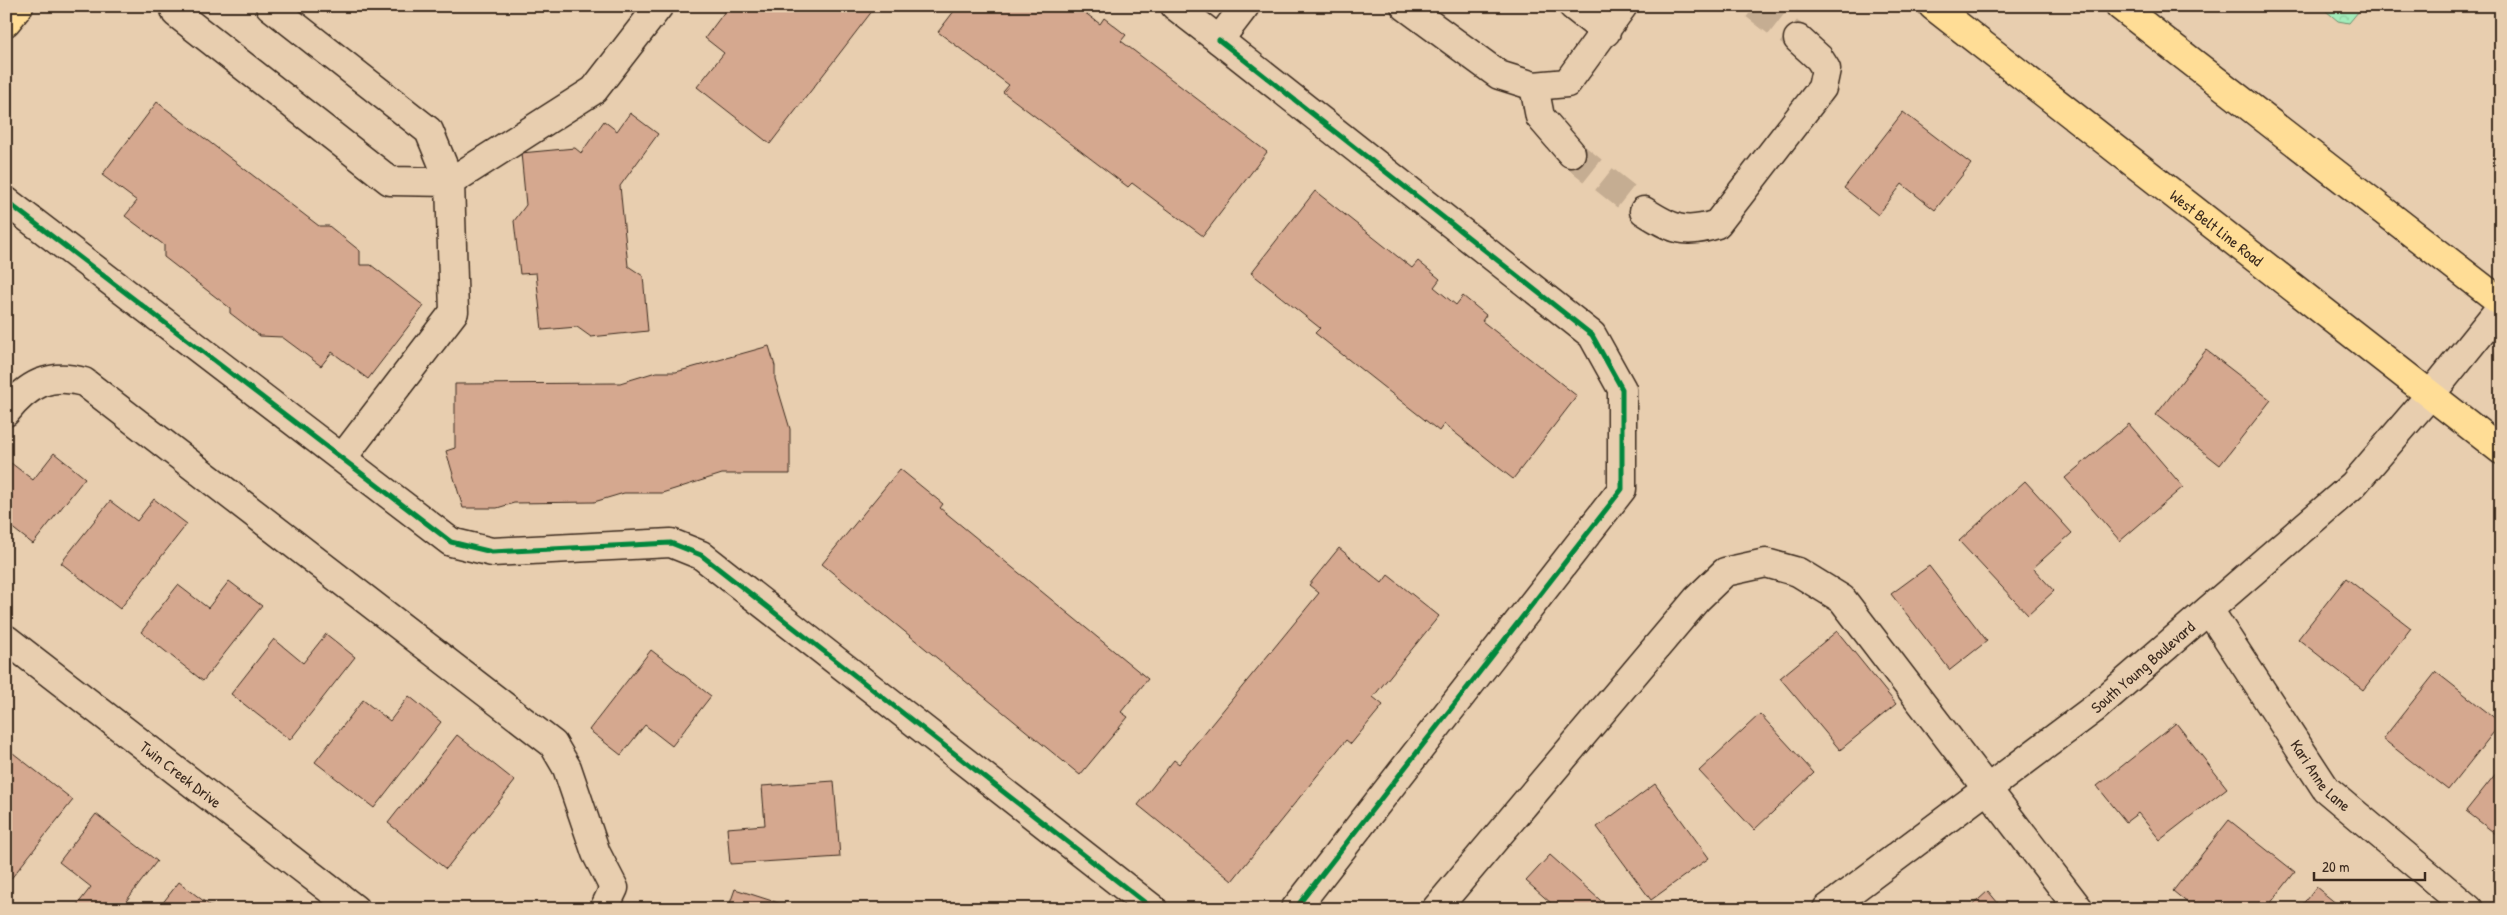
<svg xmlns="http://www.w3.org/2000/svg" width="2507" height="915" viewBox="0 0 2507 915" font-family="'Patrick Hand',sans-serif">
	<defs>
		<pattern id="forest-crowns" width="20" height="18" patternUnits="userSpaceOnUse" patternTransform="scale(1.25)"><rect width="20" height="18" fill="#a3edbb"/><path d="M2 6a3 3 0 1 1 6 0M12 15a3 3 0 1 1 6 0" fill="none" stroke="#8dcba0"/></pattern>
	</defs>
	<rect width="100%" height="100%" fill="#e8ceaf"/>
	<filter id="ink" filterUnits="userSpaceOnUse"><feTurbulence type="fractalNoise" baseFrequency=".02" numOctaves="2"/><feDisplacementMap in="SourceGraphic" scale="10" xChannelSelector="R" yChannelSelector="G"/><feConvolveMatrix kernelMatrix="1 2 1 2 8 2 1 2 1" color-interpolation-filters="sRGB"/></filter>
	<g filter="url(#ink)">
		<!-- forest -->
		<path fill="url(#forest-crowns)" stroke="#6f8c6c" d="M 2320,6 L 2363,6 L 2349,23 L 2338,21 Z"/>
		<!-- building -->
		<path fill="#d5a88f" stroke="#3b2a1e" d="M 729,6 L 876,6 L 770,144 L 697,87 L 724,53 L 705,38 Z
			M 958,6 L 1076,6 L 1100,24 L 1104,18 L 1126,35 L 1121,41 L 1267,152 L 1203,236 L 1132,183 L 1128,187 L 1003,92 L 1009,85 L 938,32 Z
			M 157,102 L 319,226 L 329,226 L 360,251 L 360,265 L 371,265 L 424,306 L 368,379 L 332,352 L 321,366 L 282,337 L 260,336 L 230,313 L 230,308 L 164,257 L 164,245 L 125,216 L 137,201 L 102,175 Z
			M 1903,112 L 1971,164 L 1935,210 L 1902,184 L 1878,215 L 1844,188 Z
			M 630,113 L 658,134 L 620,186 L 628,266 L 643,276 L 648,331 L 591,337 L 577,327 L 542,330 L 536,273 L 520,274 L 514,221 L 526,205 L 521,153 L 575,148 L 581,153 L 604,121 L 617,131 Z
			M 1315,191 L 1412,268 L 1418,261 L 1440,279 L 1434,287 L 1456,305 L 1463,296 L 1486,315 L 1482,321 L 1577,396 L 1513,479 L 1444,424 L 1439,431 L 1315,333 L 1320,328 L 1251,273 Z
			M 769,346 L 775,366 L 775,379 L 790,429 L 790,474 L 722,474 L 662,493 L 624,493 L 594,502 L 514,503 L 497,508 L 463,508 L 446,451 L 455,448 L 455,384 L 620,383 L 656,372 L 676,372 Z
			M 2206,350 L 2271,400 L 2220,465 L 2156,415 Z
			M 2129,424 L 2183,487 L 2120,541 L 2065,478 Z
			M 54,453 L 85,478 L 33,544 L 6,523 L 6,469 L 11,463 L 33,480 Z
			M 900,469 L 943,504 L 940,508 L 1148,679 L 1121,712 L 1128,717 L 1080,775 L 822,564 Z
			M 2025,481 L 2072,533 L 2033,568 L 2054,591 L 2028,615 L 1959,541 Z
			M 154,499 L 187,524 L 120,609 L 61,563 L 110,501 L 137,521 Z
			M 1339,548 L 1382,583 L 1388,575 L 1439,616 L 1373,697 L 1383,705 L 1351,744 L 1346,740 L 1232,881 L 1138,805 L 1174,760 L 1179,764 L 1319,593 L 1309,585 Z
			M 1929,566 L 1987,641 L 1950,670 L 1891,594 Z
			M 2346,578 L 2411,628 L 2363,690 L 2298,639 Z
			M 229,581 L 262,606 L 203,681 L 141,632 L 178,585 L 208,608 Z
			M 1837,631 L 1896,704 L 1840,750 L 1780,678 Z
			M 326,634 L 355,657 L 290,740 L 231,694 L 274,639 L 303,663 Z
			M 651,650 L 711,696 L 672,746 L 645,725 L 621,755 L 589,730 Z
			M 2436,672 L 2501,723 L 2448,790 L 2383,739 Z
			M 409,696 L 441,722 L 374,808 L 315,762 L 363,700 L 390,721 Z
			M 1760,714 L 1814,773 L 1754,830 L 1699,771 Z
			M 2176,723 L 2227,788 L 2160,840 L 2138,813 L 2126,822 L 2097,786 Z
			M 457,735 L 515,781 L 446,869 L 388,823 Z
			M 13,753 L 73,800 L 6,885 L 6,762 Z
			M 2501,767 L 2501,838 L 2466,811 Z
			M 834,781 L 840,857 L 730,864 L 727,828 L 765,825 L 762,786 Z
			M 1655,784 L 1709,858 L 1651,900 L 1597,827 Z
			M 96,814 L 157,861 L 120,909 L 74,909 L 91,887 L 59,862 Z
			M 2229,820 L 2295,872 L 2266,909 L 2195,909 L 2173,891 Z
			M 1550,855 L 1610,909 L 1548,909 L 1552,904 L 1526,881 Z
			M 179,882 L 214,909 L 158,909 Z
			M 2316,887 L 2343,909 L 2299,909 Z
			M 735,889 L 797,909 L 728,909 Z
			M 1988,891 L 2003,909 L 1968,909 Z"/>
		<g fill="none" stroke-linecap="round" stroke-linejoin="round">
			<!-- minor-tunnel -->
			<path stroke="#c5ad92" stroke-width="28" stroke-dasharray="28 14" stroke-linecap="butt" d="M 1755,6 L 1798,39
				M 1571,153 L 1644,211"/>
			<!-- minor casing -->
			<g stroke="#3b2a1e" stroke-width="31">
				<g id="minor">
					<path d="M 174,6 L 176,13 L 390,181 L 450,182 L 594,90 L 659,6"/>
					<path d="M 270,6 L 429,131 L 450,182 L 454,312 L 343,457"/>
					<path d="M 1175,6 L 1219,40 L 1245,6"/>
					<path d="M 1405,6 L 1499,75 L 1534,86 L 1567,83 L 1623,6"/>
					<path d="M 1573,6 L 1606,32"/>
					<path d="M 1219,40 L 1592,335 L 1622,389 L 1622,489 L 1295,909"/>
					<path d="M 1534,86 L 1540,117 L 1571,153"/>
					<path d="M 6,201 L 451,542 L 492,552 L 671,543 L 701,555 L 1153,909"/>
					<path d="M 1644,211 C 1672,229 1685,235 1717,224 L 1822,88 L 1826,69 L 1819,58 L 1798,39"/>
					<path d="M 6,412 C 27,385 50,372 84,382 L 553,744 L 567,768 L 596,853 L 614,888 L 604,909"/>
					<path id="s1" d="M 2209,610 L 2326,789 L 2469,909"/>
					<path id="s2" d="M 6,639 L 355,909"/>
					<path d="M 1436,909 L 1697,599 L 1725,572 L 1766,563 L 1798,572 L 1842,599 L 2079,909"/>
					<path id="s3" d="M 1827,909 L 2095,708 L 2353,485 L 2431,394 L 2501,307"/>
				</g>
			</g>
			<!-- major casing -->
			<g stroke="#3b2a1e" stroke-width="31">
				<g id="major">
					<path id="s4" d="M 1933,6 L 2501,450"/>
					<path d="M 2120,6 L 2501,302"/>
					<path d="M 6,22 L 19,6"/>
				</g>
			</g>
			<!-- minor -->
			<use href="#minor" stroke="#e8ceaf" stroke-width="28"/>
			<!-- major -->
			<use href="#major" stroke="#ffdd96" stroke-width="28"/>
			<!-- cycleway casing -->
			<g stroke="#e8ceaf" stroke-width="8">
				<path id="cycleway" d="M 1219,40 L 1592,335 L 1622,389 L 1622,489 L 1295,909
					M 6,201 L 451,542 L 492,552 L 671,543 L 701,555 L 1153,909"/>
			</g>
			<!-- cycleway -->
			<use href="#cycleway" stroke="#00873e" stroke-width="5"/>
		</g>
	</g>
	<g text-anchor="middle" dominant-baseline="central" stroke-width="4.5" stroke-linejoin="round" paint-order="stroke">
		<!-- street labels -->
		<g font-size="16" fill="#3b2a1e" stroke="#e8ceaf">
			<text stroke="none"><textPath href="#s4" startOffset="360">West Belt Line Road</textPath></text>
			<text stroke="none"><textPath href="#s3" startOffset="398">South Young Boulevard</textPath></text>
			<text stroke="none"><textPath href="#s2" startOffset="221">Twin Creek Drive</textPath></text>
			<text stroke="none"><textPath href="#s1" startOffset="200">Kari Anne Lane</textPath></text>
		</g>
	</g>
	<!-- margin -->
	<rect width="2507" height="915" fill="none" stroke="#e8ceaf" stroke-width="25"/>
	<rect x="12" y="12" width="2482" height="890" fill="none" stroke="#3b2a1e" stroke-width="2" filter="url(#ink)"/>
	<!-- scale -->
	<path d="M2314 872v8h111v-8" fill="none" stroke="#3b2a1e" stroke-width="2.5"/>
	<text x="2322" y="872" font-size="15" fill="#3b2a1e" stroke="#e8ceaf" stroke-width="4" paint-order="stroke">20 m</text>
</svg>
